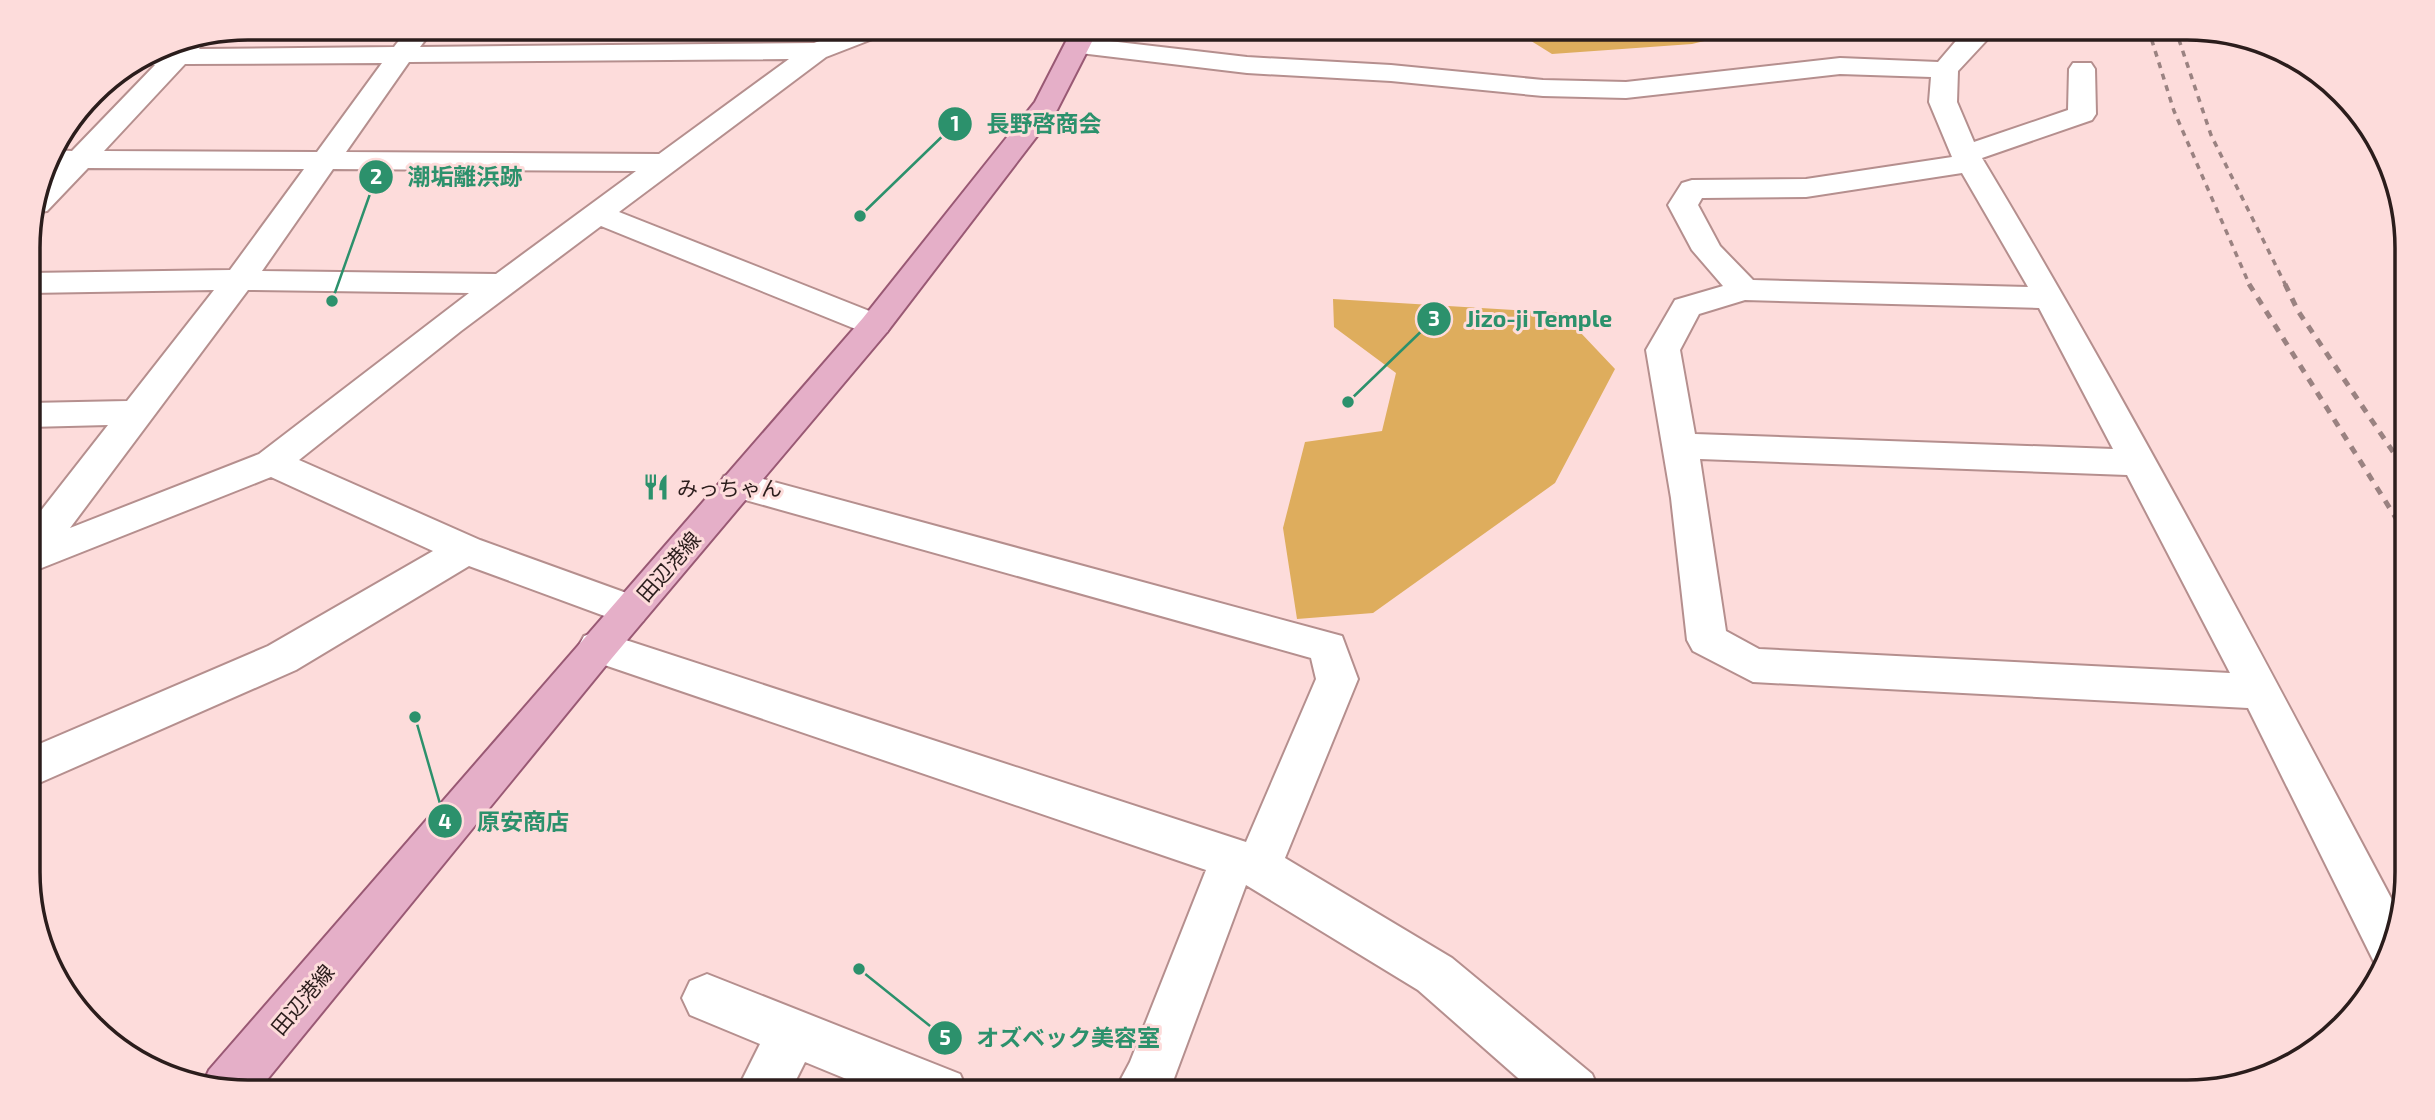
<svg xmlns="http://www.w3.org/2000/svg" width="2435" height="1120" viewBox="0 0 2435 1120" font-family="'Exo 2','Noto Sans JP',sans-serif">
	<rect width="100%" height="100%" fill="#fddcdb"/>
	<!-- green -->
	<path fill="#dead5d" d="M 1529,28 L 1758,28 L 1692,44 L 1552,54 L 1523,36 Z
		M 1333,299 L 1562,313 L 1615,369 L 1555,483 L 1373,613 L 1297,619 L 1283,528 L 1305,442 L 1382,431 L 1396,373 L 1334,327 Z"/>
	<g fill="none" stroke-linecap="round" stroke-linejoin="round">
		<!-- minor casing -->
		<g stroke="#b58f8e" stroke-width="4">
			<path id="minor" d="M 855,28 L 892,28 L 888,33 L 826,57 L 619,212 L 887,318 L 891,325 L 887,332 L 875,335 L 863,332 L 601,226 L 461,331 L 299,460 L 480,540 L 643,599 L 649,610 L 643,621 L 629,625 L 469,566 L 296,670 L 30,787 L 30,748 L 268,646 L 433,551 L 271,477 L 29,573 L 29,526 L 108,425 L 29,427 L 29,403 L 127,401 L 214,290 L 29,293 L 29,273 L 230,270 L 304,169 L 88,168 L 47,211 L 34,213 L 43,181 L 56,168 L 46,167 L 51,150 L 72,151 L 155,65 L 136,62 L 157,49 L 171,49 L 177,42 L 195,39 L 202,45 L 199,49 L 394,47 C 403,35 407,30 422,34 L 426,39 L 420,47 L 814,43 ZM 789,59 L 659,154 L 346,152 L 409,62 ZM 382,63 L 317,152 L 104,151 L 185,64 ZM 333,169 L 636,171 L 496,274 L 262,271 ZM 248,290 L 469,293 L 259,454 L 70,528 Z
				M 1025,28 L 1093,28 L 1097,33 L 1092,39 L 1247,57 L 1391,65 L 1543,80 L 1626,82 L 1840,58 L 1938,62 L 1967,28 L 1998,28 L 1958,71 L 1957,102 L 1974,142 L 2068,110 L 2069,69 L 2073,63 L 2091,63 L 2095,69 L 2096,114 L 2092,120 L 1982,158 C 2130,404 2264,659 2399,913 L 2390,956 L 2383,967 L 2375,964 L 2248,708 L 1753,682 L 1693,651 L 1687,640 L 1671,498 L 1646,350 L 1675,300 L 1723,286 L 1692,250 L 1668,205 L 1682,183 L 1692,180 L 1806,179 L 1952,157 L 1929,102 L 1931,77 L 1840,74 L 1626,98 L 1543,96 L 1391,81 L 1247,73 L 1080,53 L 1071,50 L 1067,45 L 1072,39 L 1029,33 ZM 1962,173 L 2028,287 L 1753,280 L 1720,246 L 1698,205 L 1702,198 L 1806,197 ZM 1745,300 L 2039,308 L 2113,449 L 1695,434 L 1680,350 L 1699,314 ZM 1700,459 L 2127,475 L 2230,673 L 1759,649 L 1726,631 Z
				M 737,472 L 1342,636 L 1358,679 L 1285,858 L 1452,958 L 1592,1074 L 1600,1092 L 1534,1092 L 1418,990 L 1246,885 L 1169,1092 L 1114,1092 L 1130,1062 L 1206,870 L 584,658 L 578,647 L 584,636 L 598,631 L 1246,842 L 1316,679 L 1311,658 L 724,494 L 719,485 L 724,476 Z
				M 707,974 L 960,1074 L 968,1092 L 878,1092 L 805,1062 L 790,1092 L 736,1092 L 760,1044 L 690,1015 L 682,998 L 690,981 Z"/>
		</g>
		<!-- major casing -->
		<g stroke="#995974" stroke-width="4">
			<path id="major" d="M 1073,28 L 1099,28 L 1057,110 L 887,332 L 612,658 L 257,1092 L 203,1083 L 209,1070 L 863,318 L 1035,102 Z"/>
		</g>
		<!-- minor -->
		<use href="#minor" fill="#fff" fill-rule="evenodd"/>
		<!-- major -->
		<use href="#major" fill="#e5afc8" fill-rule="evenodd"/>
		<!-- rail-far1 -->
		<path stroke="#9a8281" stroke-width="3.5" stroke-dasharray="6 6" stroke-linecap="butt" d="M 2148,28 L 2174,111 L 2250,286
			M 2175,28 L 2211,135 L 2286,286"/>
		<!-- rail -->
		<path stroke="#9a8281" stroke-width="5" stroke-dasharray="8 8" stroke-linecap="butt" d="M 2249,284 L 2406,534
			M 2285,284 L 2298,311 L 2406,471"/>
	</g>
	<!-- icons -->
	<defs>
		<g id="restaurant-bare" transform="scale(2.1)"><path d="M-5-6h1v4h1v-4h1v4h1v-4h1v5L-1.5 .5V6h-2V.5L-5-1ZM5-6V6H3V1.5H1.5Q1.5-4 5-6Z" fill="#2c916c" stroke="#fddcdb" stroke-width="2.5" paint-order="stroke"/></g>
	</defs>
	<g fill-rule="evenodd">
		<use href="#restaurant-bare" x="656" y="487"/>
	</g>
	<g text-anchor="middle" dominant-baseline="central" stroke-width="6" stroke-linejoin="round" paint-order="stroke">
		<!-- poi labels -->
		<g font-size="21" fill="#2b1d1c" stroke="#fddcdb" text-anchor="start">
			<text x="677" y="487">みっちゃん</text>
		</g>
		<!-- street labels -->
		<g font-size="21" fill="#2b1d1c" stroke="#fddcdb">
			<text transform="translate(668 566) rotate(-49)">田辺港線</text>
			<text transform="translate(302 999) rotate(-50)">田辺港線</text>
		</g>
	</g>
	<!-- crop -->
	<path d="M0 0H2435V1120H0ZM248 40H2187A208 208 0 0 1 2395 248V872A208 208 0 0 1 2187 1080H248A208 208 0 0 1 40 872V248A208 208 0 0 1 248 40Z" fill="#fddcdb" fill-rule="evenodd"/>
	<path fill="none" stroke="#2b1d1c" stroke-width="3.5" d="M248 40H2187A208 208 0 0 1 2395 248V872A208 208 0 0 1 2187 1080H248A208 208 0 0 1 40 872V248A208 208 0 0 1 248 40Z"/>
	<!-- callouts -->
	<path fill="none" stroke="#2c916c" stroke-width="2.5" d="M860 216L955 124M332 301L376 177M1348 402L1434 319M415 717L445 821M859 969L945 1038"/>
	<g fill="#2c916c" stroke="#fddcdb" stroke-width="2.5">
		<circle cx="860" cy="216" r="7"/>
		<circle cx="332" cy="301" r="7"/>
		<circle cx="1348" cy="402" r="7"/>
		<circle cx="415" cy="717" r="7"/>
		<circle cx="859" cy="969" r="7"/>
		<circle cx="955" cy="124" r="18"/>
		<circle cx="376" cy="177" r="18"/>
		<circle cx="1434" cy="319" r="18"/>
		<circle cx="445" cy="821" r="18"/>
		<circle cx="945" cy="1038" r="18"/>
	</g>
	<g font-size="21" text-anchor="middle" font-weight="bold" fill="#fff">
		<text x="955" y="131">1</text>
		<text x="376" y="184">2</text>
		<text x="1434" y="326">3</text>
		<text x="445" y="829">4</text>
		<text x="945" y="1045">5</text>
	</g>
	<g font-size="23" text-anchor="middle" font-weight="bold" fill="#2c916c" stroke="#fddcdb" stroke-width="6" stroke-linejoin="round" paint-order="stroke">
		<text x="1044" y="132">長野啓商会</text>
		<text x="465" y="185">潮垢離浜跡</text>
		<text x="1539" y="327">Jizo-ji Temple</text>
		<text x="523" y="830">原安商店</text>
		<text x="1068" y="1046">オズベック美容室</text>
	</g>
</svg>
